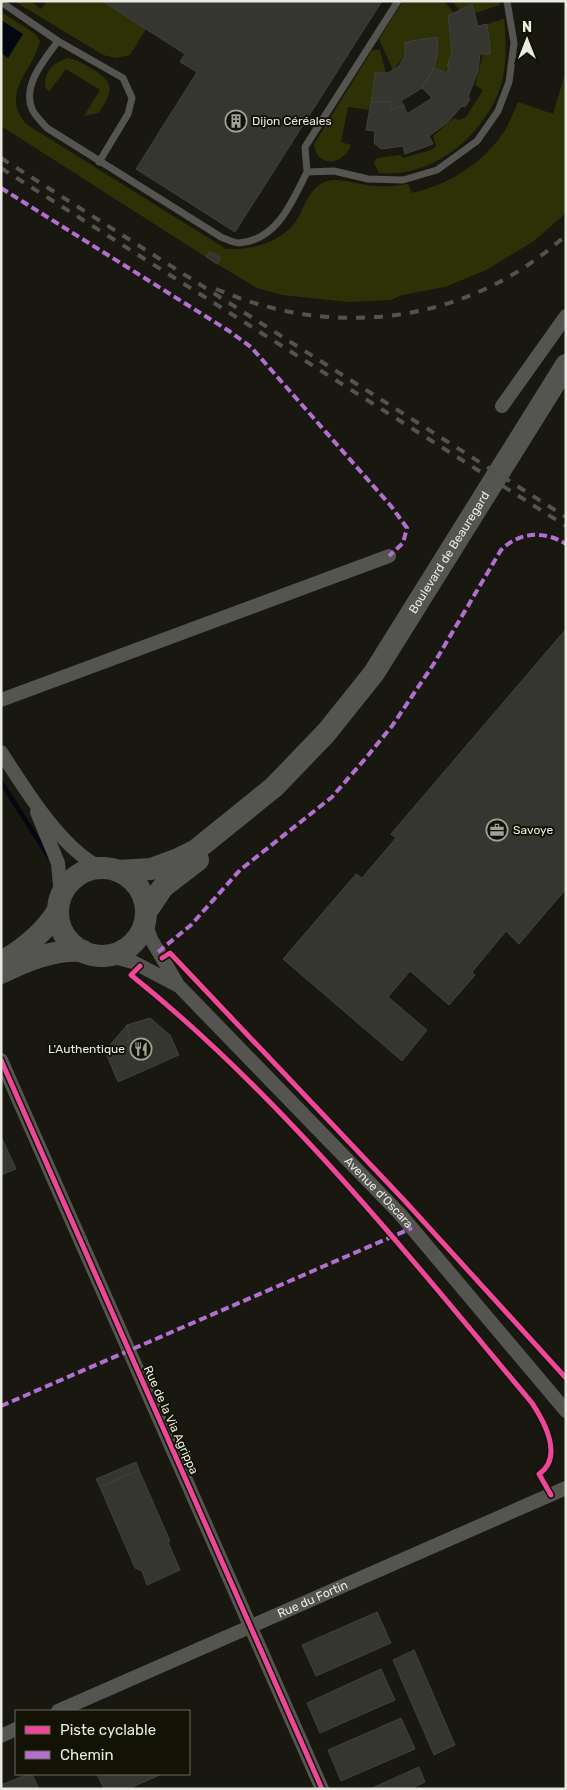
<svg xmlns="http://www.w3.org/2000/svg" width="567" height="1790" viewBox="0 0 567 1790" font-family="Rubik,sans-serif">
	<rect width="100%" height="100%" fill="#181810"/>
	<!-- green -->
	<path fill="#2e3005" d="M 14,1 L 30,1 L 41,9 L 47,1 L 102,1 L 146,29 L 130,55 L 115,58 L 103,55 Z
		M 403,1 L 444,1 L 454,13 L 448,16 L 452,52 L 447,66 L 449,68 L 447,73 L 434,68 L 438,51 L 437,37 L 405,42 L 405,56 L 393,70 L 379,39 Z
		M 452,1 L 499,1 L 500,5 L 475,13 L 472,4 L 459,10 Z
		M 1,12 L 34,33 L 40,41 C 32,73 0,92 26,124 L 226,249 C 249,250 277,244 293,225 C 304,212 307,190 324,182 C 340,176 357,185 374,186 C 386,187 396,186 408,184 L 412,193 C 447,185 479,166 501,136 C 508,127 513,113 518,102 L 553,114 L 565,74 L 566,213 L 534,241 L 486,270 L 445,287 L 402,295 L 391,300 L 348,302 L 282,295 L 257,288 L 217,264 L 221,258 L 211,251 L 206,257 L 1,126 Z
		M 504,19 C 507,43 507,71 498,94 C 478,140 431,178 379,173 L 374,163 L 377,158 L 400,155 L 403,158 L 431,150 L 436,146 L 433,136 L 454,118 L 459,120 L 466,117 L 483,90 L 475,85 L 483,54 L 490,54 L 487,24 Z
		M 372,50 L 380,50 L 386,73 L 375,74 L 369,110 L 348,107 L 341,142 L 351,145 C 344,165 317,169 314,144 Z
		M 68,58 C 78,60 85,65 94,70 C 117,84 111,93 99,113 L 84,116 L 100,90 L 66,69 L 49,92 L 45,87 C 45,70 53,63 68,58 Z"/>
	<!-- water -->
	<path fill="#020711" d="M 1,20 L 23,34 L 8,58 L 1,53 Z"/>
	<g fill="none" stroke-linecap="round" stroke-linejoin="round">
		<!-- stream -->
		<path stroke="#020711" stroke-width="4.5" d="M 1,782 L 49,857"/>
	</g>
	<!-- building -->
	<path fill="#363630" stroke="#404139" d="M 102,1 L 382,1 L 235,232 L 136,169 L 197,72 L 180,62 L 185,54 Z
		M 472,4 L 478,26 L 487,24 L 490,46 L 490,54 L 480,54 L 478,71 L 468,97 L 470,99 L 465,107 L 462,106 L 447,123 L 429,136 L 433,144 L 405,154 L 403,146 L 381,149 L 374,143 L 375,131 L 366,130 L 371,102 L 390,102 L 391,110 L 404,106 L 407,114 L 432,98 L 422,88 L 434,68 L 447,73 L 449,68 L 447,66 L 452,52 L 448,16 Z
		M 437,37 L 438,51 L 434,68 L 422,88 L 401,101 L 404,106 L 391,110 L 390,102 L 371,102 L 375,73 L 388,73 L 399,66 L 405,56 L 405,42 Z
		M 210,251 L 221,258 L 217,264 L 206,257 Z
		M 566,629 L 566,889 L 519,944 L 506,931 L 472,972 L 475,975 L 449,1005 L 410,971 L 388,997 L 427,1030 L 402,1061 L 283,959 L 356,874 L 362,878 L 396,838 L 391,834 Z
		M 150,1018 L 170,1035 L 179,1055 L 118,1082 L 105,1051 L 130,1040 L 127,1025 Z
		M 127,1025 L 130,1040 L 105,1051 Z
		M 1,1136 L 16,1169 L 1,1175 Z
		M 136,1462 L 139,1470 L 100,1487 L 96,1479 Z
		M 139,1470 L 170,1541 L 168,1542 L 180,1570 L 147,1585 L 142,1571 L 135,1568 L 100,1487 Z
		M 377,1612 L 391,1643 L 316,1676 L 302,1645 Z
		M 414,1650 L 455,1745 L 434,1755 L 393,1660 Z
		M 381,1669 L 395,1700 L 320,1733 L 307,1703 Z
		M 401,1718 L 415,1749 L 341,1781 L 328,1750 Z
		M 419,1767 L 425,1782 L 410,1789 L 370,1789 Z
		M 28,1774 L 32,1774 L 39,1789 L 1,1789 L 1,1785 Z
		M 97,1774 L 162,1774 L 128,1789 L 104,1789 Z"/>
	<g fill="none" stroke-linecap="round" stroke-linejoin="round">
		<!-- service -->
		<path stroke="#545451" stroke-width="7" d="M 1,2 L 58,41 L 123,78 L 132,98 L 128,114 L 99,162
			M 58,41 C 45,59 22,85 32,109 C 35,116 42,122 47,128 L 221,237 C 226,239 233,243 239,243 C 278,240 292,201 307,172 L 334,171 L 368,179 L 403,180 L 437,170 L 477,141 L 498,111 L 509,82 L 514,43 L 507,1
			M 307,172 L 305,147 L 398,1"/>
		<!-- minor -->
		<g stroke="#545451" stroke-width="14">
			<path d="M 502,406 L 566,316"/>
			<path d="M 1,700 L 389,556"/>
			<path d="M 1,752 C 25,789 61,849 101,868"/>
			<path d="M 37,812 L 58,863 L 61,896"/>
			<path id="s1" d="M 145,922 L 151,939 L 178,985 L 400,1214 L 566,1411"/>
			<path d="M 106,955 L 133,962 L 177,985"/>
			<path d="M 1,1060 L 322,1789"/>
			<path id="s2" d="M 58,1711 L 566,1488"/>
			<path d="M 1,1736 L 16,1729"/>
		</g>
		<!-- primary -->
		<g stroke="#545450" stroke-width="22">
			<circle cx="102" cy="912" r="44"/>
			<path id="s3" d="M 118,871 L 151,869 L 178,859 L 196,850 L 274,787 L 326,733 L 374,673 L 566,365"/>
			<path d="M 146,912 L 163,887 L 198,860"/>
			<path d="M 3,961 C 25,948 45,932 58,910"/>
			<path d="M 1,973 C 27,960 54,949 83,951"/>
		</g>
		<!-- rail -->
		<path stroke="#53534c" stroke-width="4" stroke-dasharray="9 9" stroke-linecap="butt" d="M 1,158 L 566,517
			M 1,168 L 566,526
			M 216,289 C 334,340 469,324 566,235"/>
		<!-- quiet -->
		<path stroke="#b36fd0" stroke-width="4" stroke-dasharray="8 4" stroke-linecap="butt" d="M 1,188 L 229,331 L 251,347 L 391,506 L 407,528 L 403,543 L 389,556
			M 158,952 L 191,925 L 240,870 L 332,797 L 365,759 L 392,726 L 433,665 L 501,550 C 519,532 544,530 566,544
			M 1,1406 L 412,1228"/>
		<!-- cycleway casing -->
		<g stroke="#121304" stroke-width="8">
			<path id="cycleway" d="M 162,958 L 170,953 L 403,1199 L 566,1378
				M 140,966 L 131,975 C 282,1096 408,1255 532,1403 C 544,1421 564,1457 539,1474 L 551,1495
				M 1,1060 L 322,1789"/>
		</g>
		<!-- cycleway -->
		<use href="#cycleway" stroke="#ed469a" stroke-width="5"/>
	</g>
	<!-- icons -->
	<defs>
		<g id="building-ring" transform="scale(1.125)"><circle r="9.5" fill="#121304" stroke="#a0a197" stroke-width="1.5"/><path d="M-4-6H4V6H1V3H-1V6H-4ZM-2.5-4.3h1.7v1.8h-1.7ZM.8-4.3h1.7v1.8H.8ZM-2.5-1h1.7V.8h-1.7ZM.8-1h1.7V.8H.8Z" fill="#a0a197"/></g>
		<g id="office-ring" transform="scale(1.125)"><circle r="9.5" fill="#121304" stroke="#a0a197" stroke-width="1.5"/><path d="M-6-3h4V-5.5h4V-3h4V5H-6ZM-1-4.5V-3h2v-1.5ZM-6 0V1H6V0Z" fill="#a0a197"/></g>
		<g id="restaurant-ring" transform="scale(1.125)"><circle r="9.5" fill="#121304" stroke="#a0a197" stroke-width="1.5"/><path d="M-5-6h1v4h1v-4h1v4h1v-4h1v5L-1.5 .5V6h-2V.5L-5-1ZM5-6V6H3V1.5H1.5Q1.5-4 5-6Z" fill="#a0a197"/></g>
	</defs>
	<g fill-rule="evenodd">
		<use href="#building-ring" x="236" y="121"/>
		<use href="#office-ring" x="497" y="830"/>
		<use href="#restaurant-ring" x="141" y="1049"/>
	</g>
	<g text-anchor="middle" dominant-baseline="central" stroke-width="4" stroke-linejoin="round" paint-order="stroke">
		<!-- poi labels -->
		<g font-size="12" fill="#e9ebe0" stroke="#121304" text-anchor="start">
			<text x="252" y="121">Dijon Céréales</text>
			<text x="513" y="830">Savoye</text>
			<text x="125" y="1049" text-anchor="end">L'Authentique</text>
		</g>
		<!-- street labels -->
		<g font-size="12" fill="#e9ebe0" stroke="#121304">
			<text stroke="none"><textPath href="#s3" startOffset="476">Boulevard de Beauregard</textPath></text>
			<text stroke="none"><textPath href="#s1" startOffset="360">Avenue d'Oscara</textPath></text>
			<text transform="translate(171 1420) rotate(66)">Rue de la Via Agrippa</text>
			<text stroke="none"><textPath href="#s2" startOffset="278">Rue du Fortin</textPath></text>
		</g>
	</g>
	<!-- border -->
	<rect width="567" height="1790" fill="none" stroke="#e9ebe0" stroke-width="5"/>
	<!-- legend -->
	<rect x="15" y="1710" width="175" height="65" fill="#121304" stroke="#68695c"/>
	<rect x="25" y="1726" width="25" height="8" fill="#ed469a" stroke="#68695c"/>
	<text x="60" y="1735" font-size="15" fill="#e9ebe0">Piste cyclable</text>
	<rect x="25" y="1751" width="25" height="8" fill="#b36fd0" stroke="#68695c"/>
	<text x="60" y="1760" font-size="15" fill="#e9ebe0">Chemin</text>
	<!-- north arrow -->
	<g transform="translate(527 40)" stroke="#121304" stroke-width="4" paint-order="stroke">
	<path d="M0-4L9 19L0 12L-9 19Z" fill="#e9ebe0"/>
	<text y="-8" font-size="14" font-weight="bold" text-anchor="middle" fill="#e9ebe0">N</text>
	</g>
</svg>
